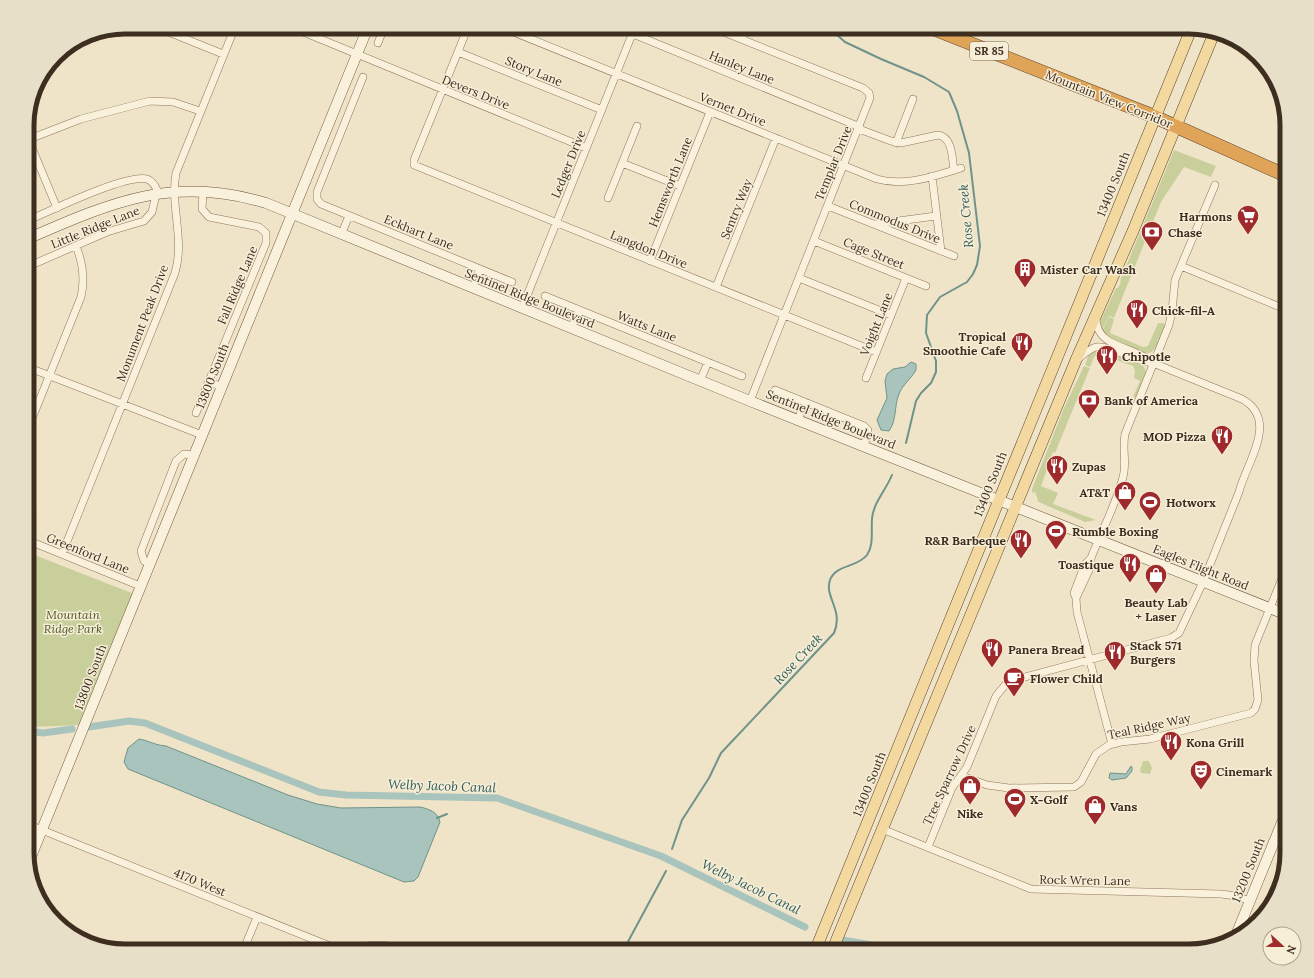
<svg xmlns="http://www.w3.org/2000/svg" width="1314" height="978" viewBox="0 0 1314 978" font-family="Lora,serif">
	<rect width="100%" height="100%" fill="#f0e4c8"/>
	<!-- green -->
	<path fill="#c9cf9b" d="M 1174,150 L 1216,166 L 1211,177 L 1184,167 L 1161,202 L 1114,318 L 1109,316 L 1101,332 L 1099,324 L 1116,288 L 1118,288 L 1121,282 L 1120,281 Z
		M 1109,317 L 1114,319 L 1110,333 L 1143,347 L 1148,346 L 1158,323 L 1163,323 L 1165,325 C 1161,334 1157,356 1145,353 L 1105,335 L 1102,331 Z
		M 1096,349 L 1103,349 L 1143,365 L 1146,372 L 1136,397 L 1133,397 L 1140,381 L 1134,378 L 1135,371 L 1133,366 L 1099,354 L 1094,357 L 1090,367 L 1085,365 L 1089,354 Z
		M 1084,366 L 1090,368 L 1055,453 L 1053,452 L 1047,466 L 1048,467 L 1041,486 L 1058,493 L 1053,504 L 1096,520 L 1085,522 L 1041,503 L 1037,501 L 1038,500 L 1035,492 L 1032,493 L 1032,489 L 1064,408 Z
		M 27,552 L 134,594 L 81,725 L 33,727 L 27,724 Z
		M 1143,761 L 1149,761 L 1152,768 L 1150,774 L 1141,773 L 1140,770 Z"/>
	<!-- water -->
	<path fill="#a9c4bc" stroke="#6f938a" d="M 911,362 L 916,364 L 916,370 C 911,379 903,384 899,394 C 894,406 897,420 889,431 L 881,430 L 877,420 L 887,398 L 885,381 L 887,374 L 893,369 L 905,367 Z
		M 139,739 C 150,741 154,745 166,746 L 288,795 L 317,804 L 341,808 L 420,807 C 429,809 438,812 440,822 L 418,877 L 414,881 L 404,882 L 128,769 L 124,762 L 128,748 Z
		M 1131,766 L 1132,767 L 1132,771 L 1126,778 L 1112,780 L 1109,778 L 1110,773 L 1126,774 Z"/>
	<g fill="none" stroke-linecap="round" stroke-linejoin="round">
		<!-- stream -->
		<path stroke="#6f938a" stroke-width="2" d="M 836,27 L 837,35 L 845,42 L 881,59 L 924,77 L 949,92 L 957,111 L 969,153 L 980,246 L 977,265 L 973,274 L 967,282 L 940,297 L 927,315 L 926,333 L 936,361 L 936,372 L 931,383 L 921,393 L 916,401 L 906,443
			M 437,818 L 447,814
			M 672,849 L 682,820 L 709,778 L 721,753 L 834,633 C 844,610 824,597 830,580 C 836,564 857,568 867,555 C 874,545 871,531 872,519 C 873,503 886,490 892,475
			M 623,951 L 666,871"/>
		<!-- canal -->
		<path stroke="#a9c4bc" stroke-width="7" d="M 89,727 L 129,721 L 145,723 L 319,792 L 346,795 L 497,798 L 661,856 L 805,927
			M 27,731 L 43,733 L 72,729
			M 843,940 L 906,951"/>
		<!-- street casing -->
		<g stroke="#8d765c" stroke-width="8">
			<path id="street" d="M 156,27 L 223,54
				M 291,27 L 586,148
				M 468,27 L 414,160 L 414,165 L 876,352
				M 501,27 L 877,179 C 905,187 935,176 961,168
				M 616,27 L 860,127
				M 711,27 L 863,88 L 869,93 L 870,98 L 750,401
				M 742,39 L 747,27
				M 378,43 L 384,27
				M 458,52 L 602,110
				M 363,77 L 317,192 L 317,199 L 321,204 L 512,282
				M 859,129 L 891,141 L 901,143 L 938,135 C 953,137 952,159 954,170
				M 27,136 L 57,208
				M 27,140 L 81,119 L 150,101 L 173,102 L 200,111
				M 896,143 L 913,99
				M 622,163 L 680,186
				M 932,176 L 941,251
				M 203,192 L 202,209 L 209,217 L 259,227 L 266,233 L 266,243 L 209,381 L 221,387
				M 608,198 L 637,126
				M 828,206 L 954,256
				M 875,224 L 936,216
				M 341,235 L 349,216
				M 814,241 L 926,286
				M 650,261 L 710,112
				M 1181,266 L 1287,310
				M 27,267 L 107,232 L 144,221 L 152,212 L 157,190 C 155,185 152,181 147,179 C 125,174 50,211 27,221
				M 799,278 L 891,315
				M 716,287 L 776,138
				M 473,288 L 480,269
				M 545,296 L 742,376
				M 522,308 L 635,27
				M 1096,319 C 1097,349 1134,345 1153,363
				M 571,328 L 579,310
				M 27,367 L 202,435
				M 866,378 L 906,278
				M 700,381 L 708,362
				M 775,390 L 864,426 L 868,430 L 864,447
				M 196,413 L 209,381
				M 798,420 L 805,402
				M 27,431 L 81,297 C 85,279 83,263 76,246
				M 27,540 L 140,586
				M 62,554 L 175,273 C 185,240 170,206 176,173 L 235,27
				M 1091,558 L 1085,564 L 1074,593 L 1076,598 L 1077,612 L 1112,744
				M 149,564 L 144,561 L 141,551 L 176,461 L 184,454 L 193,455
				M 1076,598 L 1091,566 L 1091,558 C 1101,532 1116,505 1123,477 C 1127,463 1122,449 1125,434 L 1169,325 L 1172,311 L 1175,280 L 1215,185
				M 962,776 L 987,785 L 1009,788 L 1074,787 L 1081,782 L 1096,754 L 1109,745 L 1121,742 L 1150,739 L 1251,713 L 1255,709 L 1258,700 L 1254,661 L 1255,645 L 1287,566
				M 27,824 L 330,946 C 359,953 375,937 406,951
				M 882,829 L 1031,889 L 1221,894 L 1236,896 L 1250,901
				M 928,847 L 952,788 L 967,767 L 996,696 L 1006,684 L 1014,680 L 1171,638 L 1179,633 L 1203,582 L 1239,492 C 1246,463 1280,420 1242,399 L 1153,363 C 1137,362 1106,344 1096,347 C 1089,349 1083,355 1078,359
				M 243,951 L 257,917"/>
		</g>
		<!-- secondary casing -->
		<g stroke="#6f573f" stroke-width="11">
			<path id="secondary" d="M 27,239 C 112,202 172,175 266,203 L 750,401 L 1287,615
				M 28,864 L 368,27
				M 1265,914 L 1285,866
				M 1234,940 L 1287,810"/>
		</g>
		<!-- primary casing -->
		<g stroke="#5b4430" stroke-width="12">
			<path id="primary" d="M 815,951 L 1192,27
				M 832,951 L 1076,360 L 1133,231 L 1215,31"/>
		</g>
		<!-- highway casing -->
		<g stroke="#5b4430" stroke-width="14">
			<path id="highway" d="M 929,27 L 1146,113 L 1287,176"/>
		</g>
		<!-- street -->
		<use href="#street" stroke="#faf1dc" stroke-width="7"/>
		<!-- secondary -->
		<use href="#secondary" stroke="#faf1dc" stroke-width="10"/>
		<!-- primary -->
		<use href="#primary" stroke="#f3d9a0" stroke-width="11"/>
		<!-- highway -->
		<use href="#highway" stroke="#e0a458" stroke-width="13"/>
	</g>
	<!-- icons -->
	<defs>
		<g id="supermarket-pin" transform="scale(1.15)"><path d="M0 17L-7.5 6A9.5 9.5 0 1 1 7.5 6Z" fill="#9e2a2b" stroke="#f7eed8"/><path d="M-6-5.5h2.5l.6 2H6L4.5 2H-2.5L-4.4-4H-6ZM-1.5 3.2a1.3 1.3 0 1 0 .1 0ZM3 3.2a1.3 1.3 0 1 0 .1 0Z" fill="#fff"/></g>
		<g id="bank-pin" transform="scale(1.15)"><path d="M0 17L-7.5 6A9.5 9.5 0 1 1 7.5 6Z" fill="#9e2a2b" stroke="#f7eed8"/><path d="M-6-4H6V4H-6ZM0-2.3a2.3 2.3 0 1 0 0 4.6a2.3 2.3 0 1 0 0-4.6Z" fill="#fff"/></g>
		<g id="building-pin" transform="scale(1.15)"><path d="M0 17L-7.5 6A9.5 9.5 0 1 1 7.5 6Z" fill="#9e2a2b" stroke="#f7eed8"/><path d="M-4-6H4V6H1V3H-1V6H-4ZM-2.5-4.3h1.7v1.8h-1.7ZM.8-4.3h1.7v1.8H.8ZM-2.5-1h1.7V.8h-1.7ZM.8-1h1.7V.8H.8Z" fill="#fff"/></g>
		<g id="restaurant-pin" transform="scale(1.15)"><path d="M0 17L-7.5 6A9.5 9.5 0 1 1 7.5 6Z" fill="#9e2a2b" stroke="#f7eed8"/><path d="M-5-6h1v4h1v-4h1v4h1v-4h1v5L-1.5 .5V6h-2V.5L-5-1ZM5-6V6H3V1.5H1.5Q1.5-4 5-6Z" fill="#fff"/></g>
		<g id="shop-pin" transform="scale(1.15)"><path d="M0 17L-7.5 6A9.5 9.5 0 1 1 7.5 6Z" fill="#9e2a2b" stroke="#f7eed8"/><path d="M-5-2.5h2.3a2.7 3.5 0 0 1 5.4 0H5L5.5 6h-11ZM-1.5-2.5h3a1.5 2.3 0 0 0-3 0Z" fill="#fff"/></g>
		<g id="stadium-pin" transform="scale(1.15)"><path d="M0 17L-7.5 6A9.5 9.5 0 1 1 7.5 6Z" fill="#9e2a2b" stroke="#f7eed8"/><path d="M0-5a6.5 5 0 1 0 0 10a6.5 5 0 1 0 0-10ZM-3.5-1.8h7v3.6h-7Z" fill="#fff"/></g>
		<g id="cafe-pin" transform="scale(1.15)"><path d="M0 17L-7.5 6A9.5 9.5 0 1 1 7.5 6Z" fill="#9e2a2b" stroke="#f7eed8"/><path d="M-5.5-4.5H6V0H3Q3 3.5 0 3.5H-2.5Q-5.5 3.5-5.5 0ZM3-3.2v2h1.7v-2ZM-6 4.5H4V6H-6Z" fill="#fff"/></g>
		<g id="theatre-pin" transform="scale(1.15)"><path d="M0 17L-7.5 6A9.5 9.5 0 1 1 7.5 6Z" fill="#9e2a2b" stroke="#f7eed8"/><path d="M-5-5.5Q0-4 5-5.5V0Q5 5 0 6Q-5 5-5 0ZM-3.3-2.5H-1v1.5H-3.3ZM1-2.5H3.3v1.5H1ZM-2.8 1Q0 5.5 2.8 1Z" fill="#fff"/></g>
	</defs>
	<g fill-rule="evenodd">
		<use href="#supermarket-pin" x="1248" y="216"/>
		<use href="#bank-pin" x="1152" y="232"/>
		<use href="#building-pin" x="1025" y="269"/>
		<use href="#restaurant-pin" x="1137" y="310"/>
		<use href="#restaurant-pin" x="1022" y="343"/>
		<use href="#restaurant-pin" x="1107" y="356"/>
		<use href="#bank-pin" x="1089" y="400"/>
		<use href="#restaurant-pin" x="1222" y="436"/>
		<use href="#restaurant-pin" x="1057" y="466"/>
		<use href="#shop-pin" x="1125" y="492"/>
		<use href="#stadium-pin" x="1150" y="502"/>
		<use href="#stadium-pin" x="1056" y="531"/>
		<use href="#restaurant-pin" x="1021" y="540"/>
		<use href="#restaurant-pin" x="1130" y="564"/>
		<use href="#shop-pin" x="1156" y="575"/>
		<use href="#restaurant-pin" x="992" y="649"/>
		<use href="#restaurant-pin" x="1115" y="652"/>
		<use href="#cafe-pin" x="1014" y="678"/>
		<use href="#restaurant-pin" x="1171" y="742"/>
		<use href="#theatre-pin" x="1201" y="771"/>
		<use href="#shop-pin" x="970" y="786"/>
		<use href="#stadium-pin" x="1015" y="799"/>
		<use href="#shop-pin" x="1095" y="806"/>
	</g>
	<g text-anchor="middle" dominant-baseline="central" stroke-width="3" stroke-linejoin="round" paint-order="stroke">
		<!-- shield labels -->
		<rect fill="#f7eed8" stroke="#756857" stroke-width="1" x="970" y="42" width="38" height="18" rx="3"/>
		<g font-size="11" font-weight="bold" fill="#3d2e20">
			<text x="989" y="51">SR 85</text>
		</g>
		<!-- street labels -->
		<g font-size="12" fill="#3d2e20" stroke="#f7eed8">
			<text transform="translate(742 67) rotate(22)">Hanley Lane</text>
			<text transform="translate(534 71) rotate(22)">Story Lane</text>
			<text transform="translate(476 92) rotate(22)">Devers Drive</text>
			<text transform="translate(1109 99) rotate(22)">Mountain View Corridor</text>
			<text transform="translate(733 109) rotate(22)">Vernet Drive</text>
			<text transform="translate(833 163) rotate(-68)">Templar Drive</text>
			<text transform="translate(568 164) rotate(-68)">Ledger Drive</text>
			<text transform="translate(670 182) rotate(-68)">Hemsworth Lane</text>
			<text transform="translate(1113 184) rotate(-68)">13400 South</text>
			<text transform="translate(736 209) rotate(-68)">Sentry Way</text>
			<text transform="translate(895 221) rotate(22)">Commodus Drive</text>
			<text transform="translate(95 227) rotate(-22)">Little Ridge Lane</text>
			<text transform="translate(419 232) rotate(22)">Eckhart Lane</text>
			<text transform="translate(649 249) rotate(22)">Langdon Drive</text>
			<text transform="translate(874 253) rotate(22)">Cage Street</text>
			<text transform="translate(237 285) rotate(-67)">Fall Ridge Lane</text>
			<text transform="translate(530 298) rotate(22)">Sentinel Ridge Boulevard</text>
			<text transform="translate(142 323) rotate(-69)">Monument Peak Drive</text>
			<text transform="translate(876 324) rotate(-68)">Voight Lane</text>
			<text transform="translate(647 326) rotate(22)">Watts Lane</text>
			<text transform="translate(212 376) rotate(-68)">13800 South</text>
			<text transform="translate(831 419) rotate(22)">Sentinel Ridge Boulevard</text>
			<text transform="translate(990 484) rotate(-68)">13400 South</text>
			<text transform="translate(88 553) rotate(22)">Greenford Lane</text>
			<text transform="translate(1201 567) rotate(22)">Eagles Flight Road</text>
			<text transform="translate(90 677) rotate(-69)">13800 South</text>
			<text transform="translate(1149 726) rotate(-12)">Teal Ridge Way</text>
			<text transform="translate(949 775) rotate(-65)">Tree Sparrow Drive</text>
			<text transform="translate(869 784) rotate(-68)">13400 South</text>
			<text transform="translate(1248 870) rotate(-68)">13200 South</text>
			<text transform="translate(1085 880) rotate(1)">Rock Wren Lane</text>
			<text transform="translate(200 882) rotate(22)">4170 West</text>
		</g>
		<!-- poi labels -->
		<g font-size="12" font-weight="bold" fill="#3d2e20" stroke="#f7eed8" text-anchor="start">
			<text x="1232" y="216" text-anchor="end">Harmons</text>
			<text x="1168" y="232">Chase</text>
			<text x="1040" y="269">Mister Car Wash</text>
			<text x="1152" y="310">Chick-fil-A</text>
			<text x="1006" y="336" text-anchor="end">Tropical<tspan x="1006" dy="14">Smoothie Cafe</tspan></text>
			<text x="1122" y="356">Chipotle</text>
			<text x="1104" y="400">Bank of America</text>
			<text x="1206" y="436" text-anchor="end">MOD Pizza</text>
			<text x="1072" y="466">Zupas</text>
			<text x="1110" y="492" text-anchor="end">AT&amp;T</text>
			<text x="1166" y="502">Hotworx</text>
			<text x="1072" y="531">Rumble Boxing</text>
			<text x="1006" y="540" text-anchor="end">R&amp;R Barbeque</text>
			<text x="1114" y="564" text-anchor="end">Toastique</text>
			<text x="1156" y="602" text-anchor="middle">Beauty Lab<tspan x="1156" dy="14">+ Laser</tspan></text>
			<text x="1130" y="645">Stack 571<tspan x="1130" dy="14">Burgers</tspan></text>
			<text x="1008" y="649">Panera Bread</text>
			<text x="1030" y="678">Flower Child</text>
			<text x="1186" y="742">Kona Grill</text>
			<text x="1216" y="771">Cinemark</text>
			<text x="1030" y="799">X-Golf</text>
			<text x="1110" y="806">Vans</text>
			<text x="970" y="813" text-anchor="middle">Nike</text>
		</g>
		<!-- park labels -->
		<g font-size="12" font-style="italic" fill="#4d5a26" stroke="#f7eed8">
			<text x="73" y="614">Mountain<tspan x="73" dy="14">Ridge Park</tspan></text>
		</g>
		<!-- water labels -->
		<g font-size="13" font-style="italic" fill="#2f5d5a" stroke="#f7eed8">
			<text transform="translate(966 216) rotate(-95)">Rose Creek</text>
			<text transform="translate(798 659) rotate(-47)">Rose Creek</text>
			<text transform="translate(442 786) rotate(2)">Welby Jacob Canal</text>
			<text transform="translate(751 887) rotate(26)">Welby Jacob Canal</text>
		</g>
	</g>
	<!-- crop -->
	<path d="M0 0H1314V978H0ZM125 34H1189A91 91 0 0 1 1280 125V853A91 91 0 0 1 1189 944H125A91 91 0 0 1 34 853V125A91 91 0 0 1 125 34Z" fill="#e8dfc9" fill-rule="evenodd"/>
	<path fill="none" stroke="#3d2e20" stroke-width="5" d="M125 34H1189A91 91 0 0 1 1280 125V853A91 91 0 0 1 1189 944H125A91 91 0 0 1 34 853V125A91 91 0 0 1 125 34Z"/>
	<!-- north arrow -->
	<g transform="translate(1282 946) rotate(112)"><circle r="19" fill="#f7eed8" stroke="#ada18e"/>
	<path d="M0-3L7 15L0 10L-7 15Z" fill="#9e2a2b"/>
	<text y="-6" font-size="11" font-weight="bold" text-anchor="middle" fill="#3d2e20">N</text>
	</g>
</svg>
